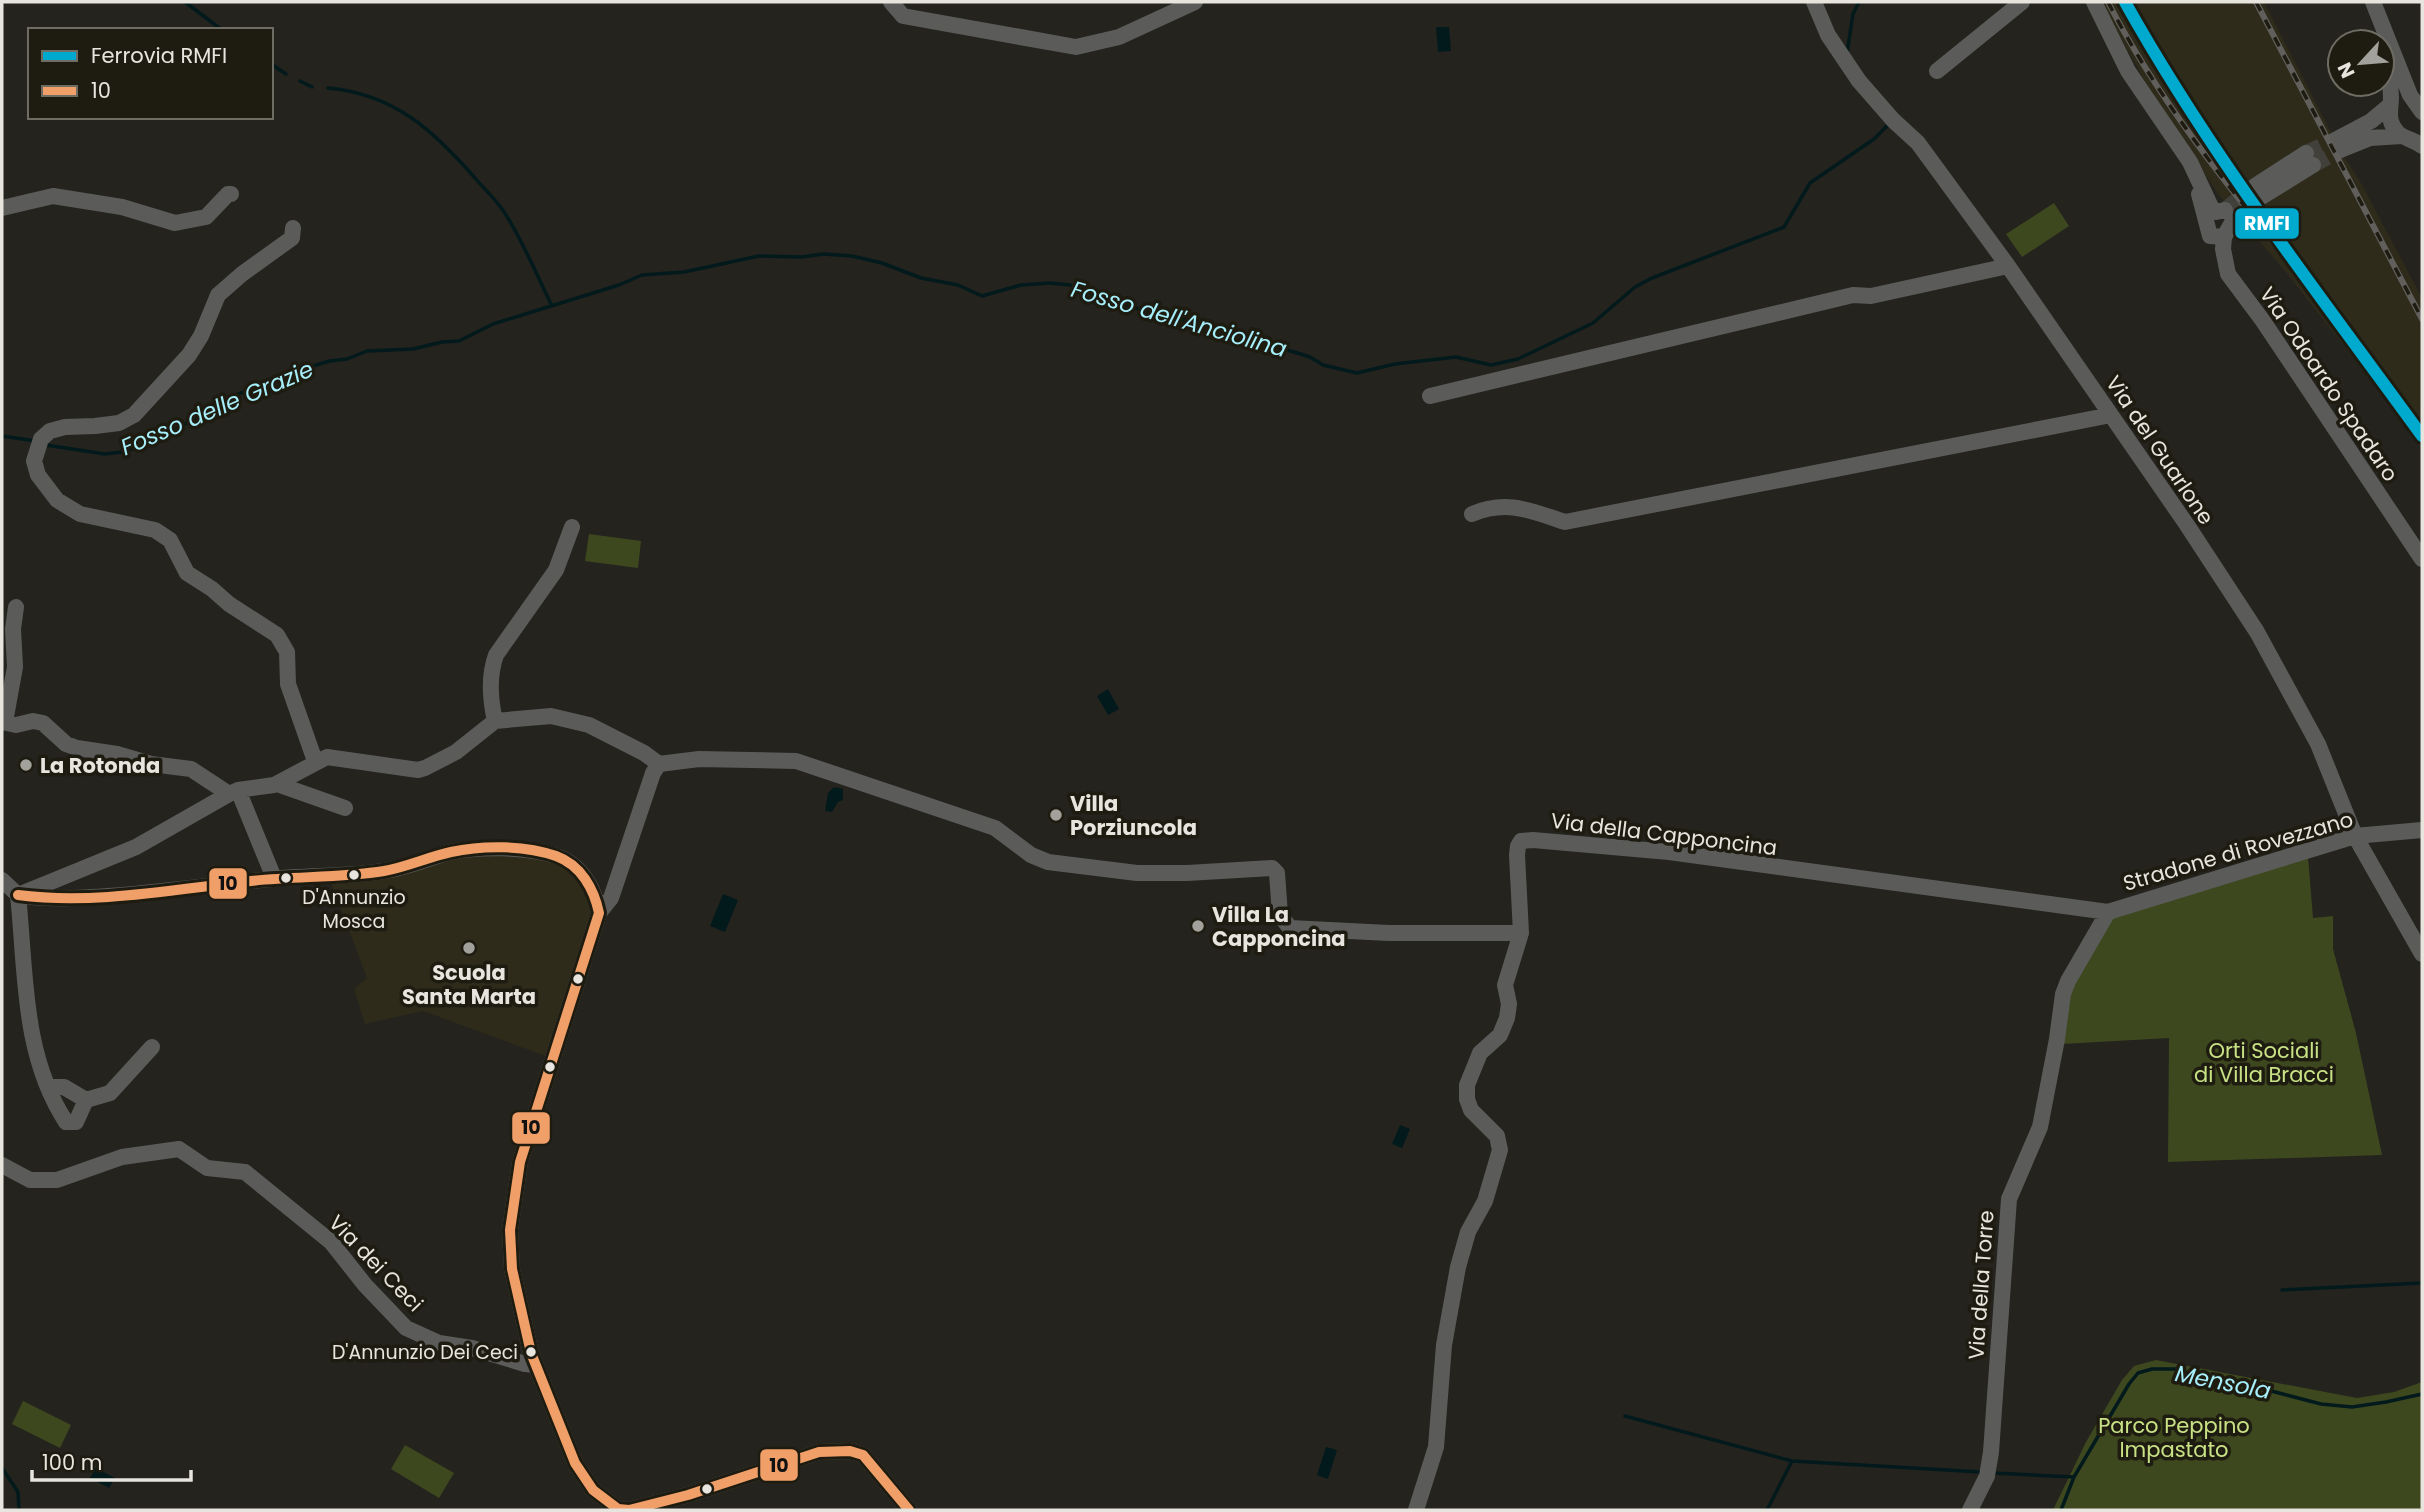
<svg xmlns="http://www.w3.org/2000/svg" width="2424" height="1512" viewBox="0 0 2424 1512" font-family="Poppins,sans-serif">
	<rect width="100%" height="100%" fill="#24231e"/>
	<!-- built -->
	<path fill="#2e2b1b" d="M 2101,2 L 2264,2 L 2340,150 L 2361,183 L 2422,298 L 2422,450 L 2405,424 L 2285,271 L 2219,195 L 2153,96 Z
		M 465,855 L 523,856 L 557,864 L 576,875 L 587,893 L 591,910 L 589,923 L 548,1057 L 423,1011 L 365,1024 L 354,989 L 367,978 L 331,883 L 383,879 Z"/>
	<!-- green -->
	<path fill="#3e481f" d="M 2054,203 L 2069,226 L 2022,257 L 2006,234 Z
		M 589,534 L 641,541 L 638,568 L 585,561 Z
		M 2308,857 L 2313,918 L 2333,916 L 2333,949 L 2356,1033 L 2382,1155 L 2168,1162 L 2169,1038 L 2062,1044 L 2069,991 L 2112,916 Z
		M 2156,1360 L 2357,1398 L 2394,1392 L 2422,1382 L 2422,1510 L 2053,1510 L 2086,1442 L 2122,1380 L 2134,1366 Z
		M 23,1401 L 71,1425 L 60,1448 L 12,1424 Z
		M 405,1445 L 454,1473 L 439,1498 L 391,1469 Z"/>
	<!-- water -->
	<path fill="#031a1d" d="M 1449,27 L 1451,51 L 1438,52 L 1436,27 Z
		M 1108,689 L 1119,709 L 1108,715 L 1097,696 Z
		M 834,787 L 843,789 L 843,800 L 838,802 L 832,812 L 825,811 L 828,793 Z
		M 723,894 L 738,900 L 725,932 L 710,926 Z
		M 1400,1125 L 1410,1129 L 1402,1148 L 1392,1144 Z
		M 1326,1447 L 1337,1450 L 1328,1479 L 1317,1475 Z
		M 96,1468 L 115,1478 L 109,1488 L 90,1478 Z"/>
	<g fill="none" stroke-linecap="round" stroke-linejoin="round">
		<!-- stream -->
		<path stroke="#031a1d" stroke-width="3.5" d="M 185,2 L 222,30
			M 1847,53 L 1853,14 L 1859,2
			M 271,64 L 286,74
			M 300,81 L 312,87
			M 328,88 C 394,94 433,130 475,178 C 485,190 498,201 506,215 C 524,243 537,276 552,306
			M 2,436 L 36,441
			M 46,445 L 105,454 L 122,452 L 147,444 L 173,431 L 236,395 L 295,371 L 330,361 L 347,359 L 367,351 L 413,349 L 442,342 L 459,341 L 493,324 L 619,285 L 642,275 L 684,272 L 759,256 L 801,257 L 824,254 L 852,256 L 882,263 L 921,278 L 958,285 L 982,296 L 1021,285 L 1050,283 L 1070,285 L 1110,302 L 1148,311 L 1161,316 L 1173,317 L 1260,338 L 1278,347 L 1310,357 L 1323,365 L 1357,373 L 1395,364 L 1456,357 L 1491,365 L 1518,359 L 1593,323 L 1635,287 L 1652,278 L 1784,227 L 1810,183 L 1874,139 L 1889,124
			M 2282,1290 L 2422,1283
			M 1625,1416 L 1792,1461 L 1981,1472
			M 2,1468 L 18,1492 L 19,1510
			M 1993,1473 L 2074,1477
			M 1767,1510 L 1792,1461
			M 2061,1510 L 2074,1477 L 2129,1384 L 2138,1373 L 2152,1369 L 2175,1369 L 2205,1379 L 2256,1387 L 2321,1404 L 2352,1407 L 2386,1402 L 2422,1394"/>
		<!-- minor-tunnel -->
		<path stroke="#41403b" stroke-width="16" stroke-dasharray="16 8" stroke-linecap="butt" d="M 2306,153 L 2335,140
			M 2313,165 L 2340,150
			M 2225,210 L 2255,186
			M 2234,219 L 2263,196"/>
		<!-- minor -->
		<path stroke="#5b5c5a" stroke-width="16" d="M 891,2 L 903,16 L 1076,47 L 1119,37 L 1195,2
			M 1814,2 L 1828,35 L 1859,81 L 1893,120 L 1918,143 L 2008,266 L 2187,525 L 2257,632 L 2318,744 L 2355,836 L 2422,954
			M 2094,2 L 2128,71 L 2190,162 L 2211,207 L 2216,212 L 2225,210
			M 2373,2 L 2410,95 L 2422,112
			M 2382,53 C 2387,67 2391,82 2391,97 C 2391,111 2386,120 2398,133 C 2405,139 2415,140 2422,146
			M 1937,71 L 2022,2
			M 2335,140 L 2371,121 L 2389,106
			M 2340,150 L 2370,138 L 2402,136
			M 2255,186 L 2306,153
			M 2199,194 L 2210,236 L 2224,237
			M 2263,196 L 2313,165
			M 2,208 L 53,196 L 122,207 L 175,223 L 206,217 L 228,194 L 231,194
			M 2234,219 L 2224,237 L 2223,249 L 2228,274 L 2263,321 L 2422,559
			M 293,228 L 292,238 L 242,274 L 218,295 L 201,336 L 189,355 L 134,415 L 119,423 L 95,426 L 65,427 L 50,431 L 41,439 L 34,461 L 38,475 L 57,500 L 80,514 L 155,530 L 170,540 L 187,573 L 212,589 L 229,604 L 277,635 L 287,652 L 288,684 L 315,761
			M 1430,396 L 1853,295 L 1871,296 L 2008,266
			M 1472,514 C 1507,499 1531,511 1565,522 L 2111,415
			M 495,721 C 490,699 488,677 496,655 L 556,570 L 572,527
			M 2,722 L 16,725 L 33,721 L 43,723 L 66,744 L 77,748 L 117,754 L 151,764 L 191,769 L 229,794
			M 5,722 L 15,667 L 13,629 L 16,607
			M 659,764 L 699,759 L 796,761 L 995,828 L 1031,855 L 1048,862 L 1137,873 L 1187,873 L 1272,868 L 1277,873 L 1280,915 L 1290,928 L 1389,933 L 1521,933
			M 277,784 L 345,808
			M 238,790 L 274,878
			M 2,880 L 18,895 C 26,972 22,1055 66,1122 L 76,1122 L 86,1100
			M 21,894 L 136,847 L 229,794 L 238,790 L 274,785 L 327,757 L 418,770 L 425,768 L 456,752 L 495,721 L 551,716 L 589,725 L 644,753 L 659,764
			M 18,895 C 49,900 77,898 108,896 C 163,892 218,884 272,879 C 309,875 347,877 384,871 C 407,868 428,858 451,852 C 480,846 528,847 556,856 C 581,864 595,889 599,913 L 520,1162 L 510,1230 L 512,1269 L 531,1353 L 575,1463 L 593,1490 L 618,1509 L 629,1510 L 688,1495 L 819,1452 L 850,1451 L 863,1455 L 909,1510
			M 599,913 L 611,898 L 653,773 L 659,764
			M 48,1087 L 64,1087 L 86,1100 L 110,1093 L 152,1047
			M 2,1165 L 30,1180 L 57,1180 L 122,1157 L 179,1149 L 207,1168 L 245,1172 L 331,1242 L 365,1285 L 406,1328 L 439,1343 L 472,1348 L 525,1364 L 535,1365
			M 1416,1510 L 1436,1447 L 1444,1345 L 1458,1267 L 1468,1232 L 1485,1201 L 1500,1150 L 1497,1136 L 1471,1110 L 1467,1099 L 1467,1085 L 1480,1053 L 1500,1035 L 1507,1018 L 1509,1004 L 1505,985 L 1521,933 L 1517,855 L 1518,846 L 1521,841 L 1533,840 L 1669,852 L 2108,912 L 2355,836 L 2422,830
			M 1970,1510 L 1987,1476 L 1991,1452 L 2009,1199 L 2040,1127 L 2057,1039 L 2063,994 L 2068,981 L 2108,912"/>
		<!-- rail casing -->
		<g stroke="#605f5c" stroke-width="6">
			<path id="rail" d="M 2108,2 C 2169,121 2256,219 2338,323
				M 2256,2 L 2422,319"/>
		</g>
		<!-- rail -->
		<use href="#rail" stroke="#1e1c11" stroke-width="3.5" stroke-dasharray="10" stroke-linecap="butt"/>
		<!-- bus-1 casing -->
		<g stroke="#1e1c11" stroke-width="16">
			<path id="bus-1" d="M 18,895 C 95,905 175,889 251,881 C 296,876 340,878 384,871 C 407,867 428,857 451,852 C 483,845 525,845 556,856 C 581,865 594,889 599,913 L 520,1162 L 510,1230 L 512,1269 L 531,1353 L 575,1463 L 593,1490 L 618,1509 L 629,1510 L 688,1495 L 819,1452 L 850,1451 L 863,1455 L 909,1510"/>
		</g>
		<!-- bus-1 -->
		<use href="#bus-1" stroke="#f09f68" stroke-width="10"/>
		<!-- rail-1 casing -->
		<g stroke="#1e1c11" stroke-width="18">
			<path id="rail-1" d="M 2125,2 C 2211,156 2319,294 2422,436"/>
		</g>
		<!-- rail-1 -->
		<use href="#rail-1" stroke="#00a9ce" stroke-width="12"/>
	</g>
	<!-- markers -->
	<g fill="#a3a19b" stroke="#1e1c11" stroke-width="2.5">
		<circle cx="26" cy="765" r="7"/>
		<circle cx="1056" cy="815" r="7"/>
		<circle cx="1198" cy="926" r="7"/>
		<circle cx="469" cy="948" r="7"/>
	</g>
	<g fill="#e7e5de" stroke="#1e1c11" stroke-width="2.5">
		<circle cx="354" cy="875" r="6"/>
		<circle cx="286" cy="878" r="6"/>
		<circle cx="578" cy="979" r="6"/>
		<circle cx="550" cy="1067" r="6"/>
		<circle cx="531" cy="1352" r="6"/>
		<circle cx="707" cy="1489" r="6"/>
	</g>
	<g text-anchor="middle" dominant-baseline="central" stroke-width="7" stroke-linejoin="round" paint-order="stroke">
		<!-- bus labels -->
		<g font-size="19" fill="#e7e5de" stroke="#1e1c11">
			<text x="354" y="897">D'Annunzio<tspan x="354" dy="24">Mosca</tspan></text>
			<text x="518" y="1352" text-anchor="end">D'Annunzio Dei Ceci</text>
		</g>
		<!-- street labels -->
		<g font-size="21" fill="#e7e5de" stroke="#1e1c11">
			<text transform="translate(2329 384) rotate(56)">Via Odoardo Spadaro</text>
			<text transform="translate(2160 450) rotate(56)">Via del Guarlone</text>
			<text transform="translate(1664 834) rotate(7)">Via della Capponcina</text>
			<text transform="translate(2238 851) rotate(-16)">Stradone di Rovezzano</text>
			<text transform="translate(376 1263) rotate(46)">Via dei Ceci</text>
			<text transform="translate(1981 1285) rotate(-86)">Via della Torre</text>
		</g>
		<!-- poi labels -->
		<g font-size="21" font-weight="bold" fill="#e7e5de" stroke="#1e1c11" text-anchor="start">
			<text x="40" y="765">La Rotonda</text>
			<text x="1070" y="803">Villa<tspan x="1070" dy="24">Porziuncola</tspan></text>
			<text x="1212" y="914">Villa La<tspan x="1212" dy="24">Capponcina</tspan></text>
			<text x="469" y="972" text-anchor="middle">Scuola<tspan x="469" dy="24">Santa Marta</tspan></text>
		</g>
		<!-- park labels -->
		<g font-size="21" fill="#c8e184" stroke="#1e1c11">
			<text x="2264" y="1050">Orti Sociali<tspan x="2264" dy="24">di Villa Bracci</tspan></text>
			<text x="2174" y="1425">Parco Peppino<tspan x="2174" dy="24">Impastato</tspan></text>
		</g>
		<!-- water labels -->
		<g font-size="23" font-style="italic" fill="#a7effb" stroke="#1e1c11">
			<text transform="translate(1179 319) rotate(16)">Fosso dell'Anciolina</text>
			<text transform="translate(217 408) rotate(-23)">Fosso delle Grazie</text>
			<text transform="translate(2223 1382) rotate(11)">Mensola</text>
		</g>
	</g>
	<g stroke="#1e1c11" stroke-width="2.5">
		<rect x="2234" y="207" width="66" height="33" rx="7" fill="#00a9ce"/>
		<rect x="208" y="867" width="40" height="33" rx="7" fill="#f09f68"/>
		<rect x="511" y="1111" width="40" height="34" rx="7" fill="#f09f68"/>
		<rect x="759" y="1448" width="40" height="34" rx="7" fill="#f09f68"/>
	</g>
	<g font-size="19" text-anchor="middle" font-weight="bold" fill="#fff">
		<text x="2267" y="230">RMFI</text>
	</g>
	<g font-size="19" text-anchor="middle" font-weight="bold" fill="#111">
		<text x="228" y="890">10</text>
		<text x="531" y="1134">10</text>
		<text x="779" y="1472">10</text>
	</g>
	<!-- border -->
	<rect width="2424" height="1512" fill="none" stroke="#e7e5de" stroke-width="7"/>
	<!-- legend -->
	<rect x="28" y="28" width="245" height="91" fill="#1e1c11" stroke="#6e6c63" stroke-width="2"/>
	<rect x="42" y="51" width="35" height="10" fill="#00a9ce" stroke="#6e6c63" stroke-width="2"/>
	<text x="91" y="63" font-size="21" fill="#e7e5de">Ferrovia RMFI</text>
	<rect x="42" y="86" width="35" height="10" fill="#f09f68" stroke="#6e6c63" stroke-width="2"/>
	<text x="91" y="98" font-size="21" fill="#e7e5de">10</text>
	<!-- north arrow -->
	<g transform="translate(2361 63) rotate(244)"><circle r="33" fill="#1e1c11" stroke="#6e6c63" stroke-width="2"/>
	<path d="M0-5L12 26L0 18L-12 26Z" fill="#a3a19b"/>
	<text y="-10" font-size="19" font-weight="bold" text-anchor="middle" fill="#e7e5de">N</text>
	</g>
	<!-- scale -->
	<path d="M32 1470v10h159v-10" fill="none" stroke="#e7e5de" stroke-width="3.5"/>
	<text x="42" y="1470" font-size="21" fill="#e7e5de" stroke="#1e1c11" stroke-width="5" paint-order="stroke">100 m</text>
</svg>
